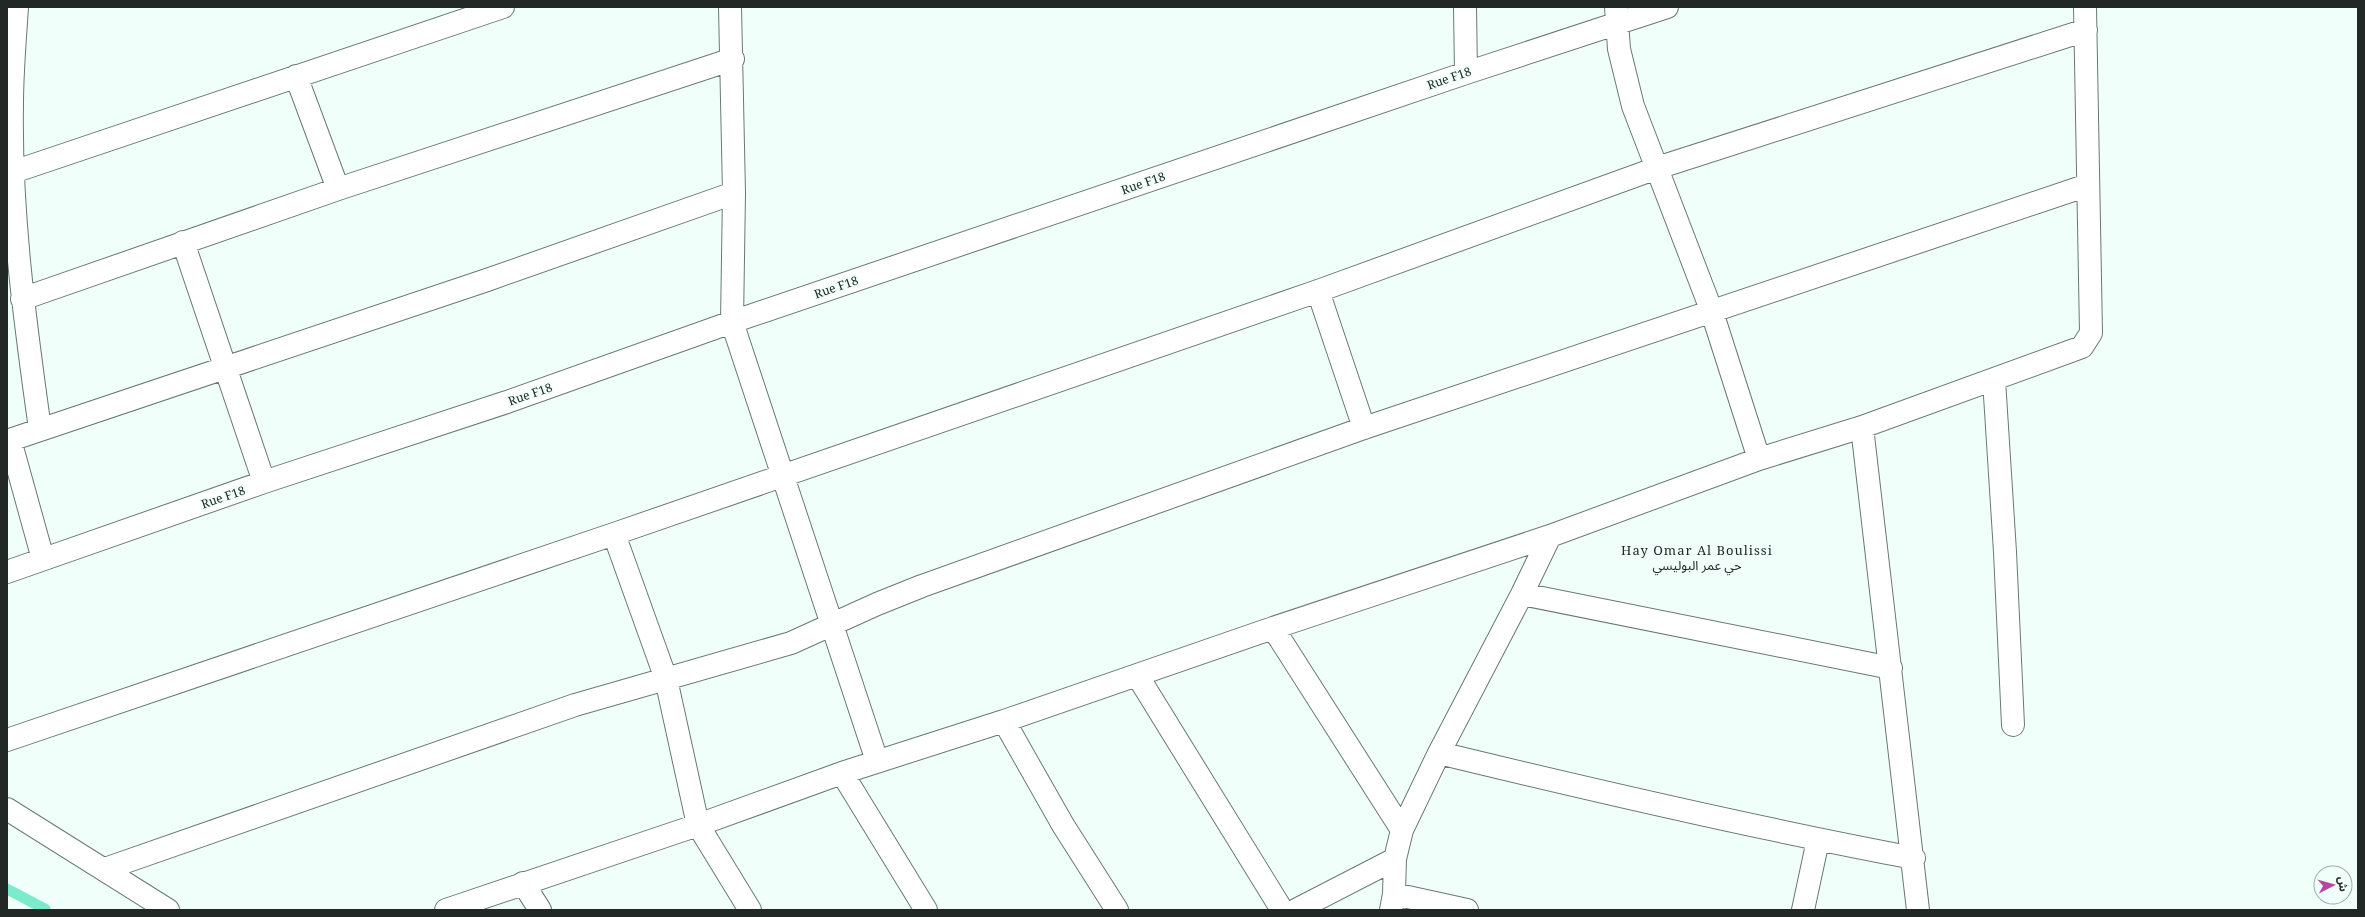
<svg xmlns="http://www.w3.org/2000/svg" width="2365" height="917" viewBox="0 0 2365 917" font-family="'Noto Serif','Noto Sans Arabic',serif">
	<rect width="100%" height="100%" fill="#f0fffa"/>
	<g fill="none" stroke-linecap="round" stroke-linejoin="round">
		<!-- stream -->
		<path stroke="#7bebcb" stroke-width="11" d="M 7,889 L 45,909"/>
		<!-- minor casing -->
		<g stroke="#687973" stroke-width="24">
			<path id="minor" d="M 17,7 C 15,39 12,72 12,104 C 10,213 25,322 40,429
				M 730,7 L 734,193 L 732,322 L 877,761
				M 1465,7 L 1466,73
				M 1616,7 L 1619,49 L 1633,106 L 1712,312 L 1759,459
				M 296,76 L 338,189
				M 13,172 L 503,7
				M 183,242 L 264,482
				M 1318,291 L 1364,428
				M 22,299 L 338,189 L 733,59
				M 1994,380 L 2005,552 L 2013,725
				M 1862,427 L 1918,910
				M 10,440 L 43,559
				M 7,441 L 487,280 L 734,193
				M 614,534 L 666,679 L 698,825 L 750,910
				M 7,572 L 264,482 L 507,402 L 732,322 L 1466,73 L 1667,7
				M 1522,594 L 1891,668
				M 1273,628 L 1402,830
				M 1137,675 L 1282,910
				M 1004,721 L 1063,825 L 1117,910
				M 7,740 L 614,534 L 1318,291 L 1657,168 L 2086,30
				M 1439,753 C 1596,791 1754,828 1914,858
				M 842,773 L 926,910
				M 7,809 L 168,910
				M 105,869 L 575,705 L 791,643 L 877,604 L 922,586 L 1364,428 L 2088,185
				M 523,883 L 540,910
				M 1394,894 L 1467,910
				M 446,910 L 698,825 L 842,773 L 1004,721 L 1273,628 L 1550,536 L 1759,459 L 1862,427 L 2082,347 L 2091,333 L 2085,7
				M 1296,910 L 1395,859
				M 1391,910 L 1394,894 L 1395,859 L 1402,830 L 1439,753 L 1522,594 L 1550,536
				M 1803,910 L 1818,840"/>
		</g>
		<!-- minor -->
		<use href="#minor" stroke="#fff" stroke-width="22"/>
	</g>
	<g text-anchor="middle" dominant-baseline="central" stroke-width="4" stroke-linejoin="round" paint-order="stroke">
		<!-- street labels -->
		<g font-size="12" fill="#212826" stroke="#f0fffa">
			<text transform="translate(1449 78) rotate(-19)">Rue F18</text>
			<text transform="translate(1143 183) rotate(-19)">Rue F18</text>
			<text transform="translate(836 287) rotate(-19)">Rue F18</text>
			<text transform="translate(530 394) rotate(-19)">Rue F18</text>
			<text transform="translate(223 497) rotate(-19)">Rue F18</text>
		</g>
		<!-- neighbourhood labels -->
		<g font-size="13" letter-spacing="1" fill="#212826" stroke="#f0fffa">
			<text x="1697" y="550">Hay Omar Al Boulissi<tspan x="1697" dy="15">حي عمر البوليسي</tspan></text>
		</g>
	</g>
	<!-- border -->
	<rect width="2365" height="917" fill="none" stroke="#212826" stroke-width="16"/>
	<!-- north arrow -->
	<g transform="translate(2333 885) rotate(84)"><circle r="19" fill="#f0fffa" stroke="#9da9a5"/>
	<path d="M0-3L7 15L0 10L-7 15Z" fill="#b947a2"/>
	<text y="-6" font-size="11" font-weight="bold" text-anchor="middle" fill="#212826">ش</text>
	</g>
</svg>
